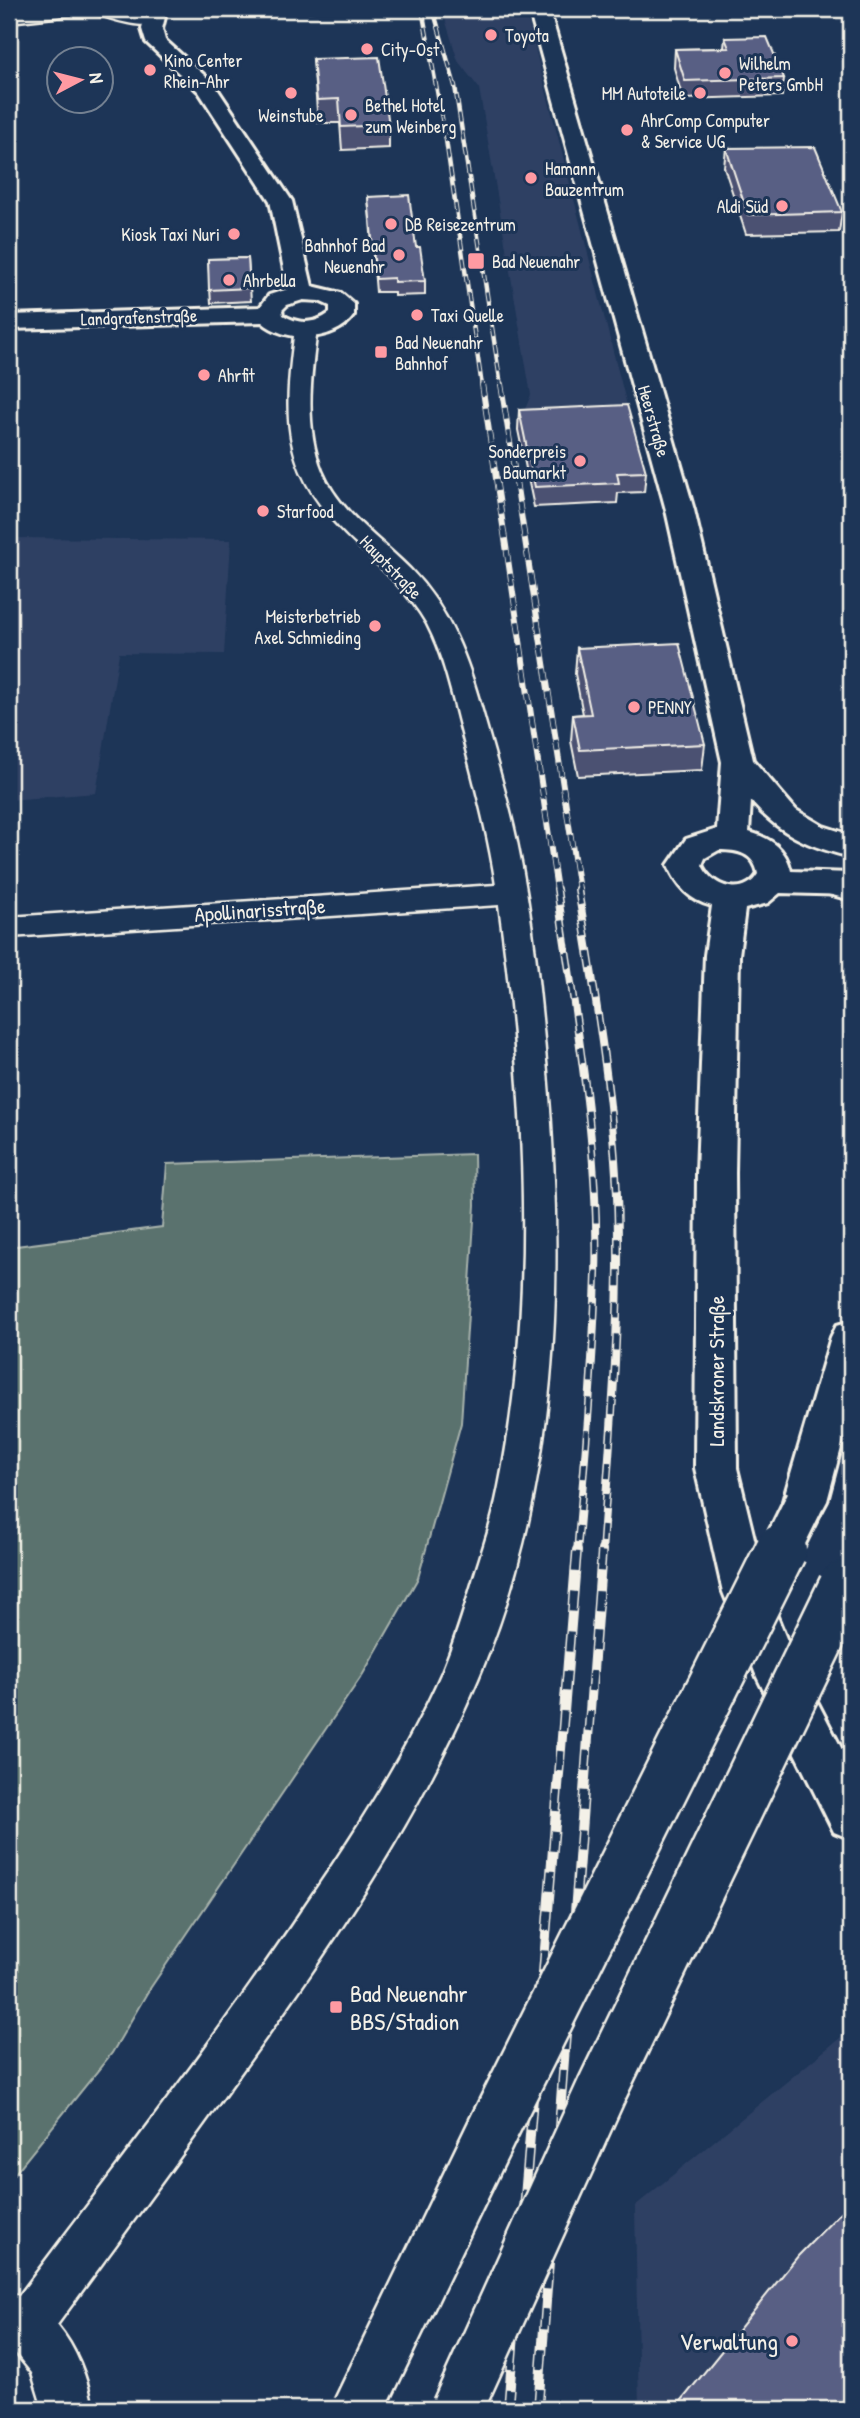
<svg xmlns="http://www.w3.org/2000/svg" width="860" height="2418" viewBox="0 0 860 2418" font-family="'Patrick Hand',sans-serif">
	<rect width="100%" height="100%" fill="#1d3557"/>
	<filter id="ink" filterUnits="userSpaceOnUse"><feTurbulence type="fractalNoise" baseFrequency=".0143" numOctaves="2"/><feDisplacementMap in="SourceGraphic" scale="14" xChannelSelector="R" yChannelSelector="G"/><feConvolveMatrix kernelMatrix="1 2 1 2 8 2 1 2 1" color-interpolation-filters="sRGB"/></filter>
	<g filter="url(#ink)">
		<!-- built -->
		<path fill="#2f4164" d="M 442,9 L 525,9 L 632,425 L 517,428 L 531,395 L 479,88 L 458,61 Z
			M 9,538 L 231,540 L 224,654 L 119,653 L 96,793 L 9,800 Z
			M 851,2029 L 851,2409 L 639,2409 L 635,2206 Z"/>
		<!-- green -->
		<path fill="#5a726e" stroke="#a7b2ab" stroke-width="2" d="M 474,1154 L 475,1205 L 461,1423 L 418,1578 L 363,1674 L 147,1993 L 112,2053 L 9,2181 L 9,1247 L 162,1227 L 167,1164 Z"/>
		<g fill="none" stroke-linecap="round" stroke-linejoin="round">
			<!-- street casing -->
			<g stroke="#f4f1e8" stroke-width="5">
				<path id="street" d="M 37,9 L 89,9 L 81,14 L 9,22 L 9,12 Z
					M 91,9 L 154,14 L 163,19 C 148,33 110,18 93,13 Z
					M 306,323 L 314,324 L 317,329 C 311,376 304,426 322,471 C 339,512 379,538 410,569 C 450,610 468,659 483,714 C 495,757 508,799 517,842 C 533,918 540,995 547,1072 C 565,1276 560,1487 478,1679 C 418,1821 329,1951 239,2075 C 179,2159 118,2242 57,2325 C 76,2348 88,2379 93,2409 L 43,2409 L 32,2373 L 9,2345 L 9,2292 L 19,2296 C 116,2167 216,2039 306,1904 C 356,1831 406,1753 442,1672 C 454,1643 463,1614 472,1584 C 479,1560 488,1535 494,1510 C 538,1314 526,1103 499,905 L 9,937 L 9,917 L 496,885 C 488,832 474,782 461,730 C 452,695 444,657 427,624 C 409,593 383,569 357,545 C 282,475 282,425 295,329 L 298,324 Z"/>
			</g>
			<!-- secondary casing -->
			<g stroke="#f4f1e8" stroke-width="6">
				<path id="secondary" d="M 147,9 L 167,9 L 162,29 L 165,40 L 214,84 L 292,201 L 312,286 L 341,293 L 354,304 L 354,315 C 335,343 286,343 262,322 L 9,329 L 9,315 L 260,307 L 269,295 L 288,289 L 270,201 L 199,92 L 146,42 L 142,29 ZM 303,300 L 319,301 L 330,306 L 330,313 C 315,324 299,325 283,315 L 282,310 L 287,305 Z
					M 529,9 L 549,9 L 694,510 L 753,760 L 796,810 L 823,826 L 851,835 L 851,857 C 810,847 779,834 751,801 L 749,832 C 770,838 786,848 791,871 L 851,873 L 851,895 L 780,893 L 768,903 L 745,909 L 739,955 L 735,1173 L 737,1468 L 767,1592 L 792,1653 L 851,1767 L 851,1839 L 834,1832 L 757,1677 L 723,1592 L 695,1468 L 697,1173 L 705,955 L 712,906 C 689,900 678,887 668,865 L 686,839 L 717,829 L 722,762 L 666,510 ZM 719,850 C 738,850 754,853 758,874 C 744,898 711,887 702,865 L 705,858 Z"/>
			</g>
			<!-- highway casing -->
			<g stroke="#f4f1e8" stroke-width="6">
				<path id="highway" d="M 837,874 L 851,878 L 851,900 L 825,893 L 820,885 L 825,877 Z
					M 851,1321 L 851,1410 L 827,1501 L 820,1514 L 805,1520 L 790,1514 L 783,1501 L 831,1337 L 837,1325 Z"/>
			</g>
			<!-- street -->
			<use href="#street" fill="#1d3557" fill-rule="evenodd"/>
			<!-- secondary -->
			<use href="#secondary" fill="#1d3557" fill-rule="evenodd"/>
			<!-- highway -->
			<use href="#highway" fill="#1d3557" fill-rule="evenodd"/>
			<!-- rail-far3 casing -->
			<g stroke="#f4f1e8" stroke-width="4.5">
				<path id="rail-far3" d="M 422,9 L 446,140 L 482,386
					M 433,9 L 455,86 L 501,386"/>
			</g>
			<!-- rail-far2 casing -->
			<g stroke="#f4f1e8" stroke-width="6">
				<path id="rail-far2" d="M 482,384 L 557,890
					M 501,384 L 579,890"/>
			</g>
			<!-- rail-far1 casing -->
			<g stroke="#f4f1e8" stroke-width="8">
				<path id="rail-far1" d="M 557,889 C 575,1016 600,1146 596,1275 C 593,1367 585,1460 577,1552
					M 578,889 C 593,983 610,1078 616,1174 C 623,1299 611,1427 602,1552"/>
			</g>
			<!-- rail casing -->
			<g stroke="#f4f1e8" stroke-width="10">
				<path id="rail" d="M 508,2409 L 577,1550
					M 538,2409 L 602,1550"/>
			</g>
			<!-- rail-far3 -->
			<use href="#rail-far3" stroke="#1d3557" stroke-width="2.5" stroke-dasharray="9" stroke-linecap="butt"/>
			<!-- rail-far2 -->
			<use href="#rail-far2" stroke="#1d3557" stroke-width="4.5" stroke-dasharray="12" stroke-linecap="butt"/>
			<!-- rail-far1 -->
			<use href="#rail-far1" stroke="#1d3557" stroke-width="5" stroke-dasharray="16" stroke-linecap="butt"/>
			<!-- rail -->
			<use href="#rail" stroke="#1d3557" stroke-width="7" stroke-dasharray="20" stroke-linecap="butt"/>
			<!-- highway-bridge-far1 casing -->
			<g stroke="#f4f1e8" stroke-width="44" stroke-linecap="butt">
				<path id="highway-bridge-far1" d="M 780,1552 L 805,1501"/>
			</g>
			<!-- highway-bridge casing -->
			<g stroke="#f4f1e8" stroke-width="55" stroke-linecap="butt">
				<path id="highway-bridge" d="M 358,2409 L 493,2129 L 781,1550
					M 457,2409 L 602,2089 L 844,1587"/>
			</g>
			<!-- highway-bridge-far1 -->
			<use href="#highway-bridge-far1" stroke="#1d3557" stroke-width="38"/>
			<!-- highway-bridge -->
			<use href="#highway-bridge" stroke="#1d3557" stroke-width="50"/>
		</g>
		<!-- wall -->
		<path fill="#4c5172" stroke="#f4f1e8" stroke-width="2" d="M 299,9 L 346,9 L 300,12 Z
			M 725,38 L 784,78 L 782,96 L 683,99 L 674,68 L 675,49 L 724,48 Z
			M 313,59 L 389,125 L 389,148 L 342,150 L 340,123 L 318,123 Z
			M 726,148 L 842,212 L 839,232 L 746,234 L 724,167 Z
			M 368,197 L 416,247 L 425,281 L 425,295 L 394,296 L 394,292 L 376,292 Z
			M 248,258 L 251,301 L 211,303 L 208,259 Z
			M 519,410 L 646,472 L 644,492 L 618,493 L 617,503 L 534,507 L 518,430 Z
			M 577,648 L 705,744 L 702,770 L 578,776 L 571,741 L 573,715 L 583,714 L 575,674 Z"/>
		<!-- building -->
		<path fill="#585e84" stroke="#f4f1e8" stroke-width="2" d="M 767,37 L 784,78 L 685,81 L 675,49 L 729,48 L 725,38 Z
			M 379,57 L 389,125 L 341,127 L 339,99 L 317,100 L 313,59 Z
			M 815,147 L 842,212 L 748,215 L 726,148 Z
			M 409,195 L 416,247 L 420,247 L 425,281 L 394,282 L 394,278 L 376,279 L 368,197 Z
			M 248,258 L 250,288 L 209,290 L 208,259 Z
			M 627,405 L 646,472 L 617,473 L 619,483 L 535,487 L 519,410 Z
			M 679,643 L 705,744 L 580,750 L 573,715 L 591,714 L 577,648 Z
			M 851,2202 L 851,2409 L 679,2409 L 678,2405 L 798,2256 Z"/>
	</g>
	<!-- markers -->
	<g fill="#ff9aa2" stroke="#1d3557" stroke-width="2.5">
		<circle cx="491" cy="35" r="7"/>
		<circle cx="367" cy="49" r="7"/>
		<circle cx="150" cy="70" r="7"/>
		<circle cx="725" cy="73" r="7"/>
		<circle cx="291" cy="93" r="7"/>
		<circle cx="700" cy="93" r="7"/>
		<circle cx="351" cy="115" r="7"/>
		<circle cx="627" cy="130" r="7"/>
		<circle cx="531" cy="178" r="7"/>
		<circle cx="782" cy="206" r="7"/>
		<circle cx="391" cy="224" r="7"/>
		<circle cx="234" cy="234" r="7"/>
		<circle cx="399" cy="255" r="7"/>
		<rect x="467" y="252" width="18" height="18" rx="3.5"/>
		<circle cx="229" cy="280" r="7"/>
		<circle cx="417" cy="315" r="7"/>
		<rect x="374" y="345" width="14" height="14" rx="3.5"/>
		<circle cx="204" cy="375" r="7"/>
		<circle cx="580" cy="461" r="7"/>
		<circle cx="263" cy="511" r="7"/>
		<circle cx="375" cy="626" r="7"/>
		<circle cx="634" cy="707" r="7"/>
		<rect x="329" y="2000" width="14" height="14" rx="3.5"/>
		<circle cx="792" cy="2341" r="7"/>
	</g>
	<g text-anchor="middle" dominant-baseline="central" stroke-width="6" stroke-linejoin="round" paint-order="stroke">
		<!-- far-poi labels -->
		<g font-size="18" fill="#f4f1e8" stroke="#1d3557" text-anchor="start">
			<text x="505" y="35">Toyota</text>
			<text x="381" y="49">City-Ost</text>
			<text x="164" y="60">Kino Center<tspan x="164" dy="21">Rhein-Ahr</tspan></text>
			<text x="739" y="63">Wilhelm<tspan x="739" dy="21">Peters GmbH</tspan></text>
			<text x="686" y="93" text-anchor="end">MM Autoteile</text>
			<text x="365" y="105">Bethel Hotel<tspan x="365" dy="21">zum Weinberg</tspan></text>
			<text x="291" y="115" text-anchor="middle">Weinstube</text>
			<text x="641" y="120">AhrComp Computer<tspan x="641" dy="21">&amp; Service UG</tspan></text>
			<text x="545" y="168">Hamann<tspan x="545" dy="21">Bauzentrum</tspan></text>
			<text x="768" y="206" text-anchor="end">Aldi Süd</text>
			<text x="405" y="224">DB Reisezentrum</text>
			<text x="220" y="234" text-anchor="end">Kiosk Taxi Nuri</text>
			<text x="385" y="245" text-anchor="end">Bahnhof Bad<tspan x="385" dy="21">Neuenahr</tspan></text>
			<text x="492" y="261">Bad Neuenahr</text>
			<text x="243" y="280">Ahrbella</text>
			<text x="431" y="315">Taxi Quelle</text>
			<text x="395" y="342">Bad Neuenahr<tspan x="395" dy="21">Bahnhof</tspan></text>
			<text x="218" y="375">Ahrfit</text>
			<text x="566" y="451" text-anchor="end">Sonderpreis<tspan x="566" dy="21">Baumarkt</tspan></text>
			<text x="277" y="511">Starfood</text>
			<text x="361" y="616" text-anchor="end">Meisterbetrieb<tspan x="361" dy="21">Axel Schmieding</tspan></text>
			<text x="648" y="707">PENNY</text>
		</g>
		<!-- far-street labels -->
		<g font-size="18" fill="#f4f1e8" stroke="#1d3557">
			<text transform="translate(139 317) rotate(-2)">Landgrafenstraße</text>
			<text transform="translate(654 421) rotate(74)">Heerstraße</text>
			<text transform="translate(391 567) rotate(46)">Hauptstraße</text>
		</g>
		<!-- street labels -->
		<g font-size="21" fill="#f4f1e8" stroke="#1d3557">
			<text transform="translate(260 910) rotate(-4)">Apollinarisstraße</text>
			<text transform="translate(716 1371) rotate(-90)">Landskroner Straße</text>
		</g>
		<!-- near-poi labels -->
		<g font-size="24" fill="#f4f1e8" stroke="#1d3557" text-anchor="start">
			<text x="350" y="1993">Bad Neuenahr<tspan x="350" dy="28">BBS/Stadion</tspan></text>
			<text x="778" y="2341" text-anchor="end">Verwaltung</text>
		</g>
	</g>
	<!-- margin -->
	<rect width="860" height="2418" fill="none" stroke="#1d3557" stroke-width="35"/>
	<rect x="18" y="18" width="825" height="2383" fill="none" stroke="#f4f1e8" stroke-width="2.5" filter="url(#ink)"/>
	<!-- north arrow -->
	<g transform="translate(80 80) rotate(83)"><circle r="33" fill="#1d3557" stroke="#738091" stroke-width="2"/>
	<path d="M0-5L12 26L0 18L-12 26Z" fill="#ff9aa2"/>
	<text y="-10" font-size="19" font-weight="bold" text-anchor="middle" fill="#f4f1e8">N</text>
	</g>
</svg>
